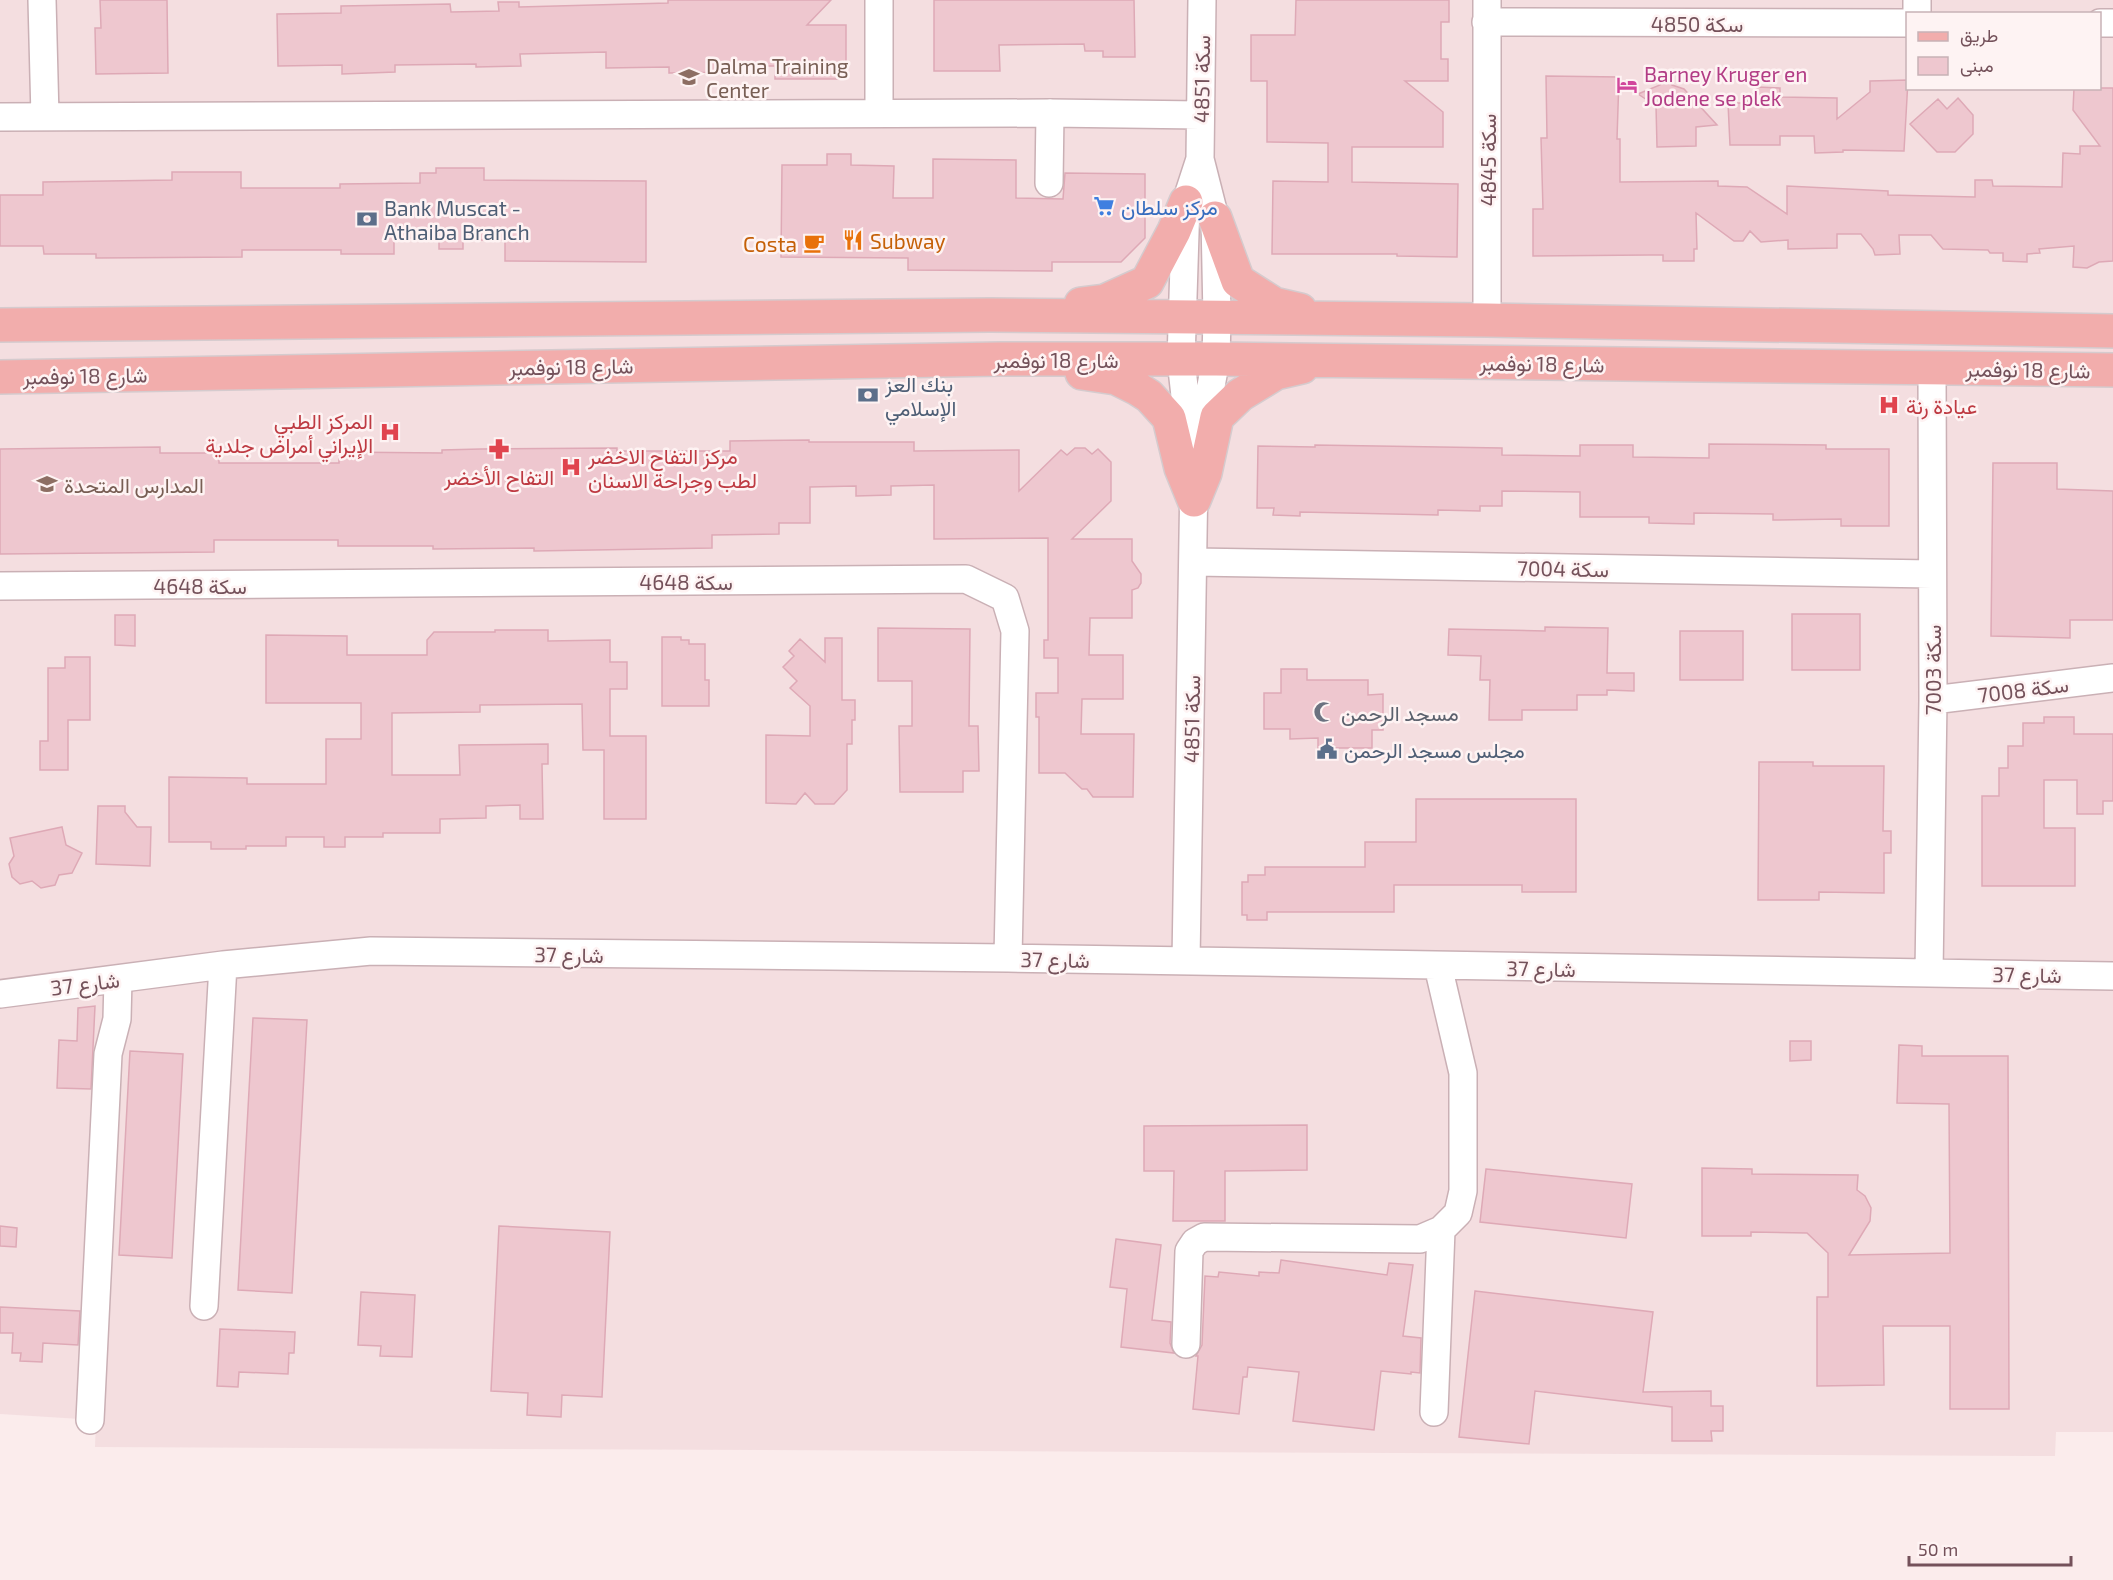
<svg xmlns="http://www.w3.org/2000/svg" width="2113" height="1580" viewBox="0 0 2113 1580" font-family="'Exo 2',Vazirmatn,sans-serif">
	<rect width="100%" height="100%" fill="#fbecec"/>
	<!-- residential -->
	<path fill="#f4dee0" fill-rule="evenodd" d="M 0,0 L 2113,0 L 2113,1432 L 2056,1432 L 2055,1456 L 95,1447 L 96,1420 L 0,1414 ZM 1908,14 L 2100,14 L 2100,88 L 1908,88 Z"/>
	<!-- building -->
	<path fill="#eec7cf" stroke="#dea9b6" stroke-width="1.5" d="M 100,0 L 167,0 L 168,73 L 96,74 L 95,28 L 101,28 Z
		M 668,0 L 831,0 L 807,25 L 846,25 L 846,65 L 839,65 L 839,79 L 775,79 L 775,66 L 738,66 L 738,72 L 669,73 L 669,67 L 606,68 L 606,52 L 520,54 L 521,66 L 476,67 L 476,64 L 395,65 L 395,72 L 342,74 L 342,65 L 278,66 L 277,14 L 341,13 L 341,6 L 450,4 L 451,12 L 499,11 L 498,2 L 519,2 L 519,7 L 668,3 Z
		M 934,0 L 1134,0 L 1135,57 L 1103,57 L 1103,51 L 1085,51 L 1084,44 L 999,45 L 1000,71 L 934,71 Z
		M 1296,0 L 1449,0 L 1449,22 L 1441,22 L 1441,59 L 1448,59 L 1448,81 L 1405,81 L 1443,112 L 1443,147 L 1352,147 L 1352,182 L 1458,184 L 1457,257 L 1397,256 L 1397,254 L 1272,254 L 1273,181 L 1328,182 L 1328,143 L 1267,142 L 1267,81 L 1251,81 L 1251,35 L 1295,35 Z
		M 1546,76 L 1619,77 L 1617,139 L 1620,139 L 1620,182 L 1718,181 L 1718,186 L 1747,187 L 1787,214 L 1787,186 L 1888,191 L 1888,195 L 1975,197 L 1975,180 L 1992,180 L 1993,186 L 2062,187 L 2063,153 L 2080,154 L 2080,146 L 2100,146 L 2073,110 L 2074,88 L 2113,88 L 2113,261 L 2099,262 L 2087,268 L 2073,267 L 2074,246 L 2039,249 L 2040,253 L 2027,254 L 2027,262 L 2003,261 L 2003,253 L 1990,253 L 1988,250 L 1943,249 L 1931,235 L 1899,235 L 1900,254 L 1875,255 L 1873,249 L 1861,234 L 1837,234 L 1837,248 L 1788,249 L 1788,240 L 1761,242 L 1750,231 L 1743,241 L 1734,241 L 1696,213 L 1697,249 L 1694,249 L 1694,261 L 1663,261 L 1663,255 L 1649,255 L 1533,256 L 1533,209 L 1543,209 L 1541,138 L 1547,138 Z
		M 1666,76 L 1672,85 L 1684,89 L 1717,125 L 1696,127 L 1696,146 L 1657,147 L 1656,106 L 1638,94 L 1660,85 Z
		M 1908,80 L 1904,151 L 1843,150 L 1843,152 L 1815,153 L 1814,136 L 1780,136 L 1780,145 L 1730,145 L 1728,103 L 1746,103 L 1758,87 L 1780,88 L 1780,97 L 1837,98 L 1837,119 L 1870,92 L 1870,81 Z
		M 1958,98 L 1973,115 L 1973,134 L 1955,152 L 1937,152 L 1910,124 L 1938,99 L 1947,109 Z
		M 827,154 L 851,154 L 851,165 L 894,166 L 893,198 L 933,198 L 933,159 L 1016,160 L 1016,198 L 1063,199 L 1065,173 L 1145,174 L 1145,238 L 1121,262 L 1052,262 L 1052,271 L 908,270 L 908,258 L 781,257 L 782,165 L 827,165 Z
		M 436,168 L 484,168 L 484,180 L 646,181 L 646,262 L 505,261 L 505,240 L 463,240 L 463,249 L 439,249 L 439,238 L 394,238 L 394,254 L 341,254 L 341,250 L 242,250 L 242,257 L 96,258 L 96,254 L 44,254 L 43,246 L 0,246 L 0,195 L 43,195 L 43,182 L 172,180 L 172,172 L 241,172 L 241,188 L 340,188 L 340,184 L 420,183 L 420,173 L 436,173 Z
		M 809,440 L 809,442 L 914,442 L 914,451 L 1019,450 L 1019,491 L 1061,450 L 1067,455 L 1075,448 L 1085,448 L 1092,454 L 1098,449 L 1111,462 L 1111,501 L 1072,539 L 1132,539 L 1132,561 L 1141,574 L 1141,583 L 1138,588 L 1132,590 L 1132,618 L 1090,618 L 1089,655 L 1123,655 L 1123,699 L 1082,699 L 1081,734 L 1134,734 L 1133,797 L 1093,797 L 1087,789 L 1082,789 L 1065,773 L 1039,773 L 1039,717 L 1036,717 L 1036,693 L 1058,693 L 1058,658 L 1044,658 L 1044,640 L 1048,640 L 1048,538 L 934,539 L 934,485 L 891,486 L 891,495 L 856,496 L 856,486 L 810,487 L 810,523 L 779,523 L 779,534 L 712,535 L 712,548 L 534,551 L 534,548 L 433,549 L 433,546 L 338,546 L 338,540 L 214,540 L 214,552 L 0,554 L 0,449 L 160,447 L 160,453 L 219,453 L 219,463 L 339,463 L 339,452 L 442,453 L 442,450 L 481,449 L 617,448 L 617,451 L 730,451 L 730,441 Z
		M 1709,444 L 1826,445 L 1826,449 L 1889,449 L 1889,526 L 1841,526 L 1841,519 L 1773,520 L 1773,514 L 1694,513 L 1694,524 L 1649,523 L 1649,517 L 1580,517 L 1580,492 L 1502,491 L 1502,506 L 1480,506 L 1480,511 L 1438,510 L 1438,515 L 1300,512 L 1300,516 L 1273,515 L 1274,508 L 1257,508 L 1258,446 L 1315,447 L 1315,445 L 1502,448 L 1502,455 L 1580,456 L 1580,445 L 1633,445 L 1633,457 L 1709,458 Z
		M 1993,463 L 2057,463 L 2057,489 L 2113,491 L 2113,620 L 2070,620 L 2070,638 L 1991,636 Z
		M 1792,614 L 1860,614 L 1860,670 L 1792,670 Z
		M 115,615 L 135,615 L 135,646 L 115,645 Z
		M 1545,627 L 1608,628 L 1607,673 L 1634,673 L 1634,691 L 1607,690 L 1607,695 L 1577,695 L 1577,710 L 1522,710 L 1522,720 L 1489,720 L 1490,680 L 1480,680 L 1481,656 L 1448,655 L 1449,629 L 1545,631 Z
		M 878,628 L 970,629 L 969,726 L 978,726 L 979,771 L 963,771 L 963,792 L 900,792 L 899,726 L 912,726 L 912,681 L 878,681 Z
		M 495,630 L 548,630 L 548,641 L 610,640 L 610,662 L 627,662 L 627,689 L 610,689 L 610,736 L 646,736 L 646,819 L 604,819 L 604,750 L 583,750 L 582,704 L 480,705 L 480,712 L 392,713 L 392,775 L 460,775 L 459,745 L 548,744 L 548,764 L 542,764 L 543,819 L 520,819 L 520,805 L 486,806 L 486,818 L 440,819 L 440,833 L 383,833 L 383,837 L 345,837 L 345,847 L 324,847 L 324,837 L 286,837 L 286,846 L 246,846 L 246,849 L 211,849 L 211,842 L 169,842 L 169,777 L 247,778 L 247,784 L 326,784 L 326,739 L 361,739 L 361,703 L 266,703 L 266,635 L 347,636 L 347,655 L 427,655 L 427,640 L 434,632 L 495,632 Z
		M 1680,631 L 1743,631 L 1743,680 L 1680,680 Z
		M 662,637 L 681,637 L 681,640 L 689,640 L 689,644 L 705,644 L 705,680 L 709,680 L 709,706 L 662,706 Z
		M 825,638 L 842,638 L 842,700 L 855,700 L 855,720 L 852,720 L 852,744 L 847,744 L 847,790 L 834,804 L 815,804 L 805,793 L 796,804 L 766,803 L 766,735 L 810,736 L 810,706 L 790,688 L 797,681 L 783,667 L 794,656 L 789,651 L 800,639 L 825,662 Z
		M 65,657 L 90,657 L 90,720 L 68,720 L 68,770 L 40,770 L 40,741 L 48,741 L 48,668 L 65,668 Z
		M 1281,669 L 1307,669 L 1307,680 L 1368,680 L 1368,695 L 1383,694 L 1383,730 L 1372,730 L 1372,748 L 1318,748 L 1318,738 L 1290,739 L 1290,729 L 1264,729 L 1264,693 L 1281,693 Z
		M 2044,717 L 2074,717 L 2074,734 L 2113,734 L 2113,801 L 2103,801 L 2103,814 L 2077,814 L 2077,780 L 2044,780 L 2044,828 L 2075,828 L 2075,886 L 1982,886 L 1982,796 L 1999,796 L 1999,768 L 2008,768 L 2008,746 L 2023,746 L 2023,723 L 2044,723 Z
		M 1759,762 L 1813,762 L 1813,766 L 1884,766 L 1883,831 L 1891,831 L 1891,853 L 1884,853 L 1884,893 L 1819,892 L 1819,900 L 1758,900 Z
		M 1416,799 L 1576,799 L 1576,892 L 1522,892 L 1522,885 L 1394,885 L 1394,912 L 1267,912 L 1267,920 L 1247,920 L 1247,915 L 1242,915 L 1242,882 L 1248,882 L 1248,875 L 1265,875 L 1265,867 L 1365,867 L 1365,842 L 1416,842 Z
		M 98,806 L 125,806 L 125,812 L 137,827 L 151,827 L 150,866 L 96,864 Z
		M 62,827 L 66,845 L 82,853 L 72,873 L 59,875 L 55,885 L 41,888 L 32,881 L 20,884 L 12,877 L 9,864 L 14,856 L 10,838 Z
		M 95,1006 L 91,1089 L 57,1088 L 59,1040 L 77,1041 L 78,1008 Z
		M 253,1018 L 307,1020 L 292,1293 L 238,1290 Z
		M 1790,1041 L 1811,1041 L 1811,1060 L 1790,1061 Z
		M 1899,1045 L 1922,1046 L 1922,1056 L 2008,1056 L 2009,1409 L 1950,1409 L 1950,1326 L 1883,1326 L 1884,1385 L 1817,1386 L 1817,1297 L 1828,1297 L 1828,1253 L 1807,1233 L 1751,1232 L 1751,1236 L 1702,1236 L 1702,1168 L 1752,1169 L 1752,1174 L 1858,1175 L 1857,1190 L 1865,1196 L 1871,1208 L 1870,1221 L 1849,1255 L 1950,1253 L 1949,1104 L 1897,1103 Z
		M 130,1051 L 183,1054 L 172,1258 L 119,1255 Z
		M 1307,1125 L 1307,1170 L 1225,1171 L 1225,1221 L 1173,1221 L 1174,1171 L 1144,1171 L 1144,1126 Z
		M 1486,1169 L 1632,1184 L 1626,1238 L 1480,1222 Z
		M 0,1226 L 17,1228 L 16,1247 L 0,1246 Z
		M 499,1226 L 610,1232 L 602,1397 L 562,1395 L 561,1417 L 527,1415 L 528,1393 L 491,1391 Z
		M 1116,1239 L 1161,1245 L 1152,1320 L 1171,1322 L 1170,1343 L 1174,1353 L 1121,1347 L 1127,1289 L 1110,1287 Z
		M 1281,1260 L 1387,1275 L 1389,1263 L 1413,1265 L 1403,1336 L 1421,1338 L 1420,1373 L 1411,1372 L 1411,1374 L 1381,1371 L 1374,1430 L 1293,1421 L 1299,1372 L 1248,1367 L 1247,1377 L 1243,1377 L 1239,1414 L 1193,1409 L 1198,1356 L 1196,1356 L 1202,1345 L 1205,1276 L 1218,1277 L 1219,1272 L 1259,1276 L 1259,1272 L 1279,1273 Z
		M 1475,1291 L 1653,1312 L 1643,1392 L 1711,1391 L 1711,1406 L 1723,1406 L 1723,1431 L 1711,1431 L 1712,1441 L 1672,1441 L 1672,1407 L 1535,1391 L 1529,1444 L 1459,1437 Z
		M 361,1292 L 415,1295 L 412,1357 L 380,1356 L 381,1346 L 358,1345 Z
		M 0,1307 L 80,1311 L 78,1345 L 43,1343 L 42,1362 L 20,1361 L 21,1353 L 12,1353 L 13,1333 L 0,1333 Z
		M 220,1329 L 295,1332 L 294,1353 L 289,1353 L 288,1374 L 239,1372 L 238,1387 L 217,1386 Z"/>
	<g fill="none" stroke-linecap="round" stroke-linejoin="round">
		<!-- minor casing -->
		<g stroke="#cab0b5" stroke-width="30">
			<path id="minor" d="M 42,0 L 45,117
				M 1487,0 L 1487,320
				M 1917,14 L 1917,0
				M 1486,22 L 1908,23
				M 2100,23 L 2113,23
				M 879,113 L 879,0
				M 0,117 L 1050,113 L 1200,115
				M 1049,183 L 1050,113
				M 1201,440 L 1216,359 L 1217,317 L 1215,218 L 1200,159 L 1202,0
				M 1194,562 L 1932,574
				M 0,586 L 966,579 L 1005,598 L 1015,631 L 1008,958
				M 1933,700 L 2113,678
				M 1186,961 L 1194,476 L 1181,360 L 1186,202 L 1200,159
				M 1929,973 L 1933,700 L 1932,368
				M 0,994 L 223,965 L 371,951 L 1008,958 L 2113,976
				M 204,1306 L 223,965
				M 1186,1344 L 1189,1251 L 1195,1242 L 1204,1237 L 1420,1239 L 1441,1230 L 1458,1213 L 1463,1191 L 1463,1073 L 1438,966
				M 1434,1412 L 1441,1230
				M 90,1420 L 108,1054 L 117,1019 L 118,979"/>
		</g>
		<!-- major casing -->
		<g stroke="#d5cbce" stroke-width="36">
			<path id="major" d="M 1215,218 L 1238,281 L 1274,304 L 1300,310
				M 1081,304 L 1105,301 L 1147,282 L 1174,231 L 1186,202
				M 0,325 L 990,315 L 1487,320 L 2113,331
				M 1082,373 L 1116,378 L 1138,389 L 1149,396 L 1169,418 L 1181,468 L 1194,500
				M 0,377 L 1000,359 L 1216,359 L 2113,370
				M 1194,500 L 1205,473 L 1217,417 L 1240,395 L 1276,373 L 1302,367"/>
		</g>
		<!-- minor -->
		<use href="#minor" stroke="#fff" stroke-width="27"/>
		<!-- major -->
		<use href="#major" stroke="#f2adac" stroke-width="33"/>
	</g>
	<!-- icons -->
	<defs>
		<g id="school-bare" transform="scale(1.62)"><path d="M0-5L7-2L0 1L-7-2ZM-4 1L0 2.5L4 1V4Q0 6-4 4Z" fill="#8d6e63" stroke="#fef3f3" stroke-width="2.5" paint-order="stroke"/></g>
		<g id="hotel-bare" transform="scale(1.62)"><path d="M-6-4.5h1.5V1H6V5H4.5V3h-9V5H-6ZM-4 0a1.8 1.8 0 1 1 3.6 0ZM.5 0V-2.5h3Q6-2.5 6 0Z" fill="#d1479c" stroke="#fef3f3" stroke-width="2.5" paint-order="stroke"/></g>
		<g id="supermarket-bare" transform="scale(1.62)"><path d="M-6-5.5h2.5l.6 2H6L4.5 2H-2.5L-4.4-4H-6ZM-1.5 3.2a1.3 1.3 0 1 0 .1 0ZM3 3.2a1.3 1.3 0 1 0 .1 0Z" fill="#3f7fe0" stroke="#fef3f3" stroke-width="2.5" paint-order="stroke"/></g>
		<g id="bank-bare" transform="scale(1.62)"><path d="M-6-4H6V4H-6ZM0-2.3a2.3 2.3 0 1 0 0 4.6a2.3 2.3 0 1 0 0-4.6Z" fill="#5c6f8a" stroke="#fef3f3" stroke-width="2.5" paint-order="stroke"/></g>
		<g id="restaurant-bare" transform="scale(1.62)"><path d="M-5-6h1v4h1v-4h1v4h1v-4h1v5L-1.5 .5V6h-2V.5L-5-1ZM5-6V6H3V1.5H1.5Q1.5-4 5-6Z" fill="#e8710a" stroke="#fef3f3" stroke-width="2.5" paint-order="stroke"/></g>
		<g id="cafe-bare" transform="scale(1.62)"><path d="M-5.5-4.5H6V0H3Q3 3.5 0 3.5H-2.5Q-5.5 3.5-5.5 0ZM3-3.2v2h1.7v-2ZM-6 4.5H4V6H-6Z" fill="#e8710a" stroke="#fef3f3" stroke-width="2.5" paint-order="stroke"/></g>
		<g id="hospital-bare" transform="scale(1.62)"><path d="M-5-5h3v3.5h4V-5h3V5h-3V1.5h-4V5h-3Z" fill="#e0444e" stroke="#fef3f3" stroke-width="2.5" paint-order="stroke"/></g>
		<g id="pharmacy-bare" transform="scale(1.62)"><path d="M-2-6h4v4h4v4h-4v4h-4v-4h-4v-4h4Z" fill="#e0444e" stroke="#fef3f3" stroke-width="2.5" paint-order="stroke"/></g>
		<g id="mosque-bare" transform="scale(1.62)"><path d="M3.5-4.9A6 6 0 1 0 3.5 4.9A5 5 0 1 1 3.5-4.9Z" fill="#6b7280" stroke="#fef3f3" stroke-width="2.5" paint-order="stroke"/></g>
		<g id="civic-bare" transform="scale(1.62)"><path d="M-.6-6.5H3V-4.5H.6V-3L4-1V1h2V6H-6V1h2V-1L-.6-3ZM-1.2 2.5V6h2.4V2.5Z" fill="#5c6f8a" stroke="#fef3f3" stroke-width="2.5" paint-order="stroke"/></g>
	</defs>
	<g fill-rule="evenodd">
		<use href="#school-bare" x="689" y="77"/>
		<use href="#hotel-bare" x="1627" y="85"/>
		<use href="#supermarket-bare" x="1104" y="206"/>
		<use href="#bank-bare" x="367" y="219"/>
		<use href="#restaurant-bare" x="853" y="240"/>
		<use href="#cafe-bare" x="814" y="243"/>
		<use href="#bank-bare" x="868" y="395"/>
		<use href="#hospital-bare" x="1889" y="405"/>
		<use href="#hospital-bare" x="390" y="432"/>
		<use href="#pharmacy-bare" x="499" y="449"/>
		<use href="#hospital-bare" x="571" y="467"/>
		<use href="#school-bare" x="47" y="484"/>
		<use href="#mosque-bare" x="1324" y="712"/>
		<use href="#civic-bare" x="1327" y="749"/>
	</g>
	<g text-anchor="middle" dominant-baseline="central" stroke-width="5" stroke-linejoin="round" paint-order="stroke">
		<!-- street labels -->
		<g font-size="21" fill="#74515a" stroke="#fef3f3">
			<text x="1697" y="23">سكة 4850</text>
			<text transform="translate(1201 79) rotate(-89)">سكة 4851</text>
			<text transform="translate(1487 160) rotate(-90)">سكة 4845</text>
			<text x="1056" y="359">شارع 18 نوفمبر</text>
			<text transform="translate(1542 363) rotate(1)">شارع 18 نوفمبر</text>
			<text transform="translate(571 366) rotate(-1)">شارع 18 نوفمبر</text>
			<text transform="translate(2028 369) rotate(1)">شارع 18 نوفمبر</text>
			<text transform="translate(85 375) rotate(-1)">شارع 18 نوفمبر</text>
			<text transform="translate(1563 568) rotate(1)">سكة 7004</text>
			<text x="686" y="581">سكة 4648</text>
			<text x="200" y="585">سكة 4648</text>
			<text transform="translate(1932 670) rotate(-90)">سكة 7003</text>
			<text transform="translate(2023 689) rotate(-7)">سكة 7008</text>
			<text transform="translate(1191 719) rotate(-89)">سكة 4851</text>
			<text transform="translate(569 954) rotate(1)">شارع 37</text>
			<text transform="translate(1055 959) rotate(1)">شارع 37</text>
			<text transform="translate(1541 968) rotate(1)">شارع 37</text>
			<text transform="translate(2027 974) rotate(1)">شارع 37</text>
			<text transform="translate(85 983) rotate(-7)">شارع 37</text>
		</g>
		<!-- education labels -->
		<g font-size="21" fill="#785e54" stroke="#fef3f3" text-anchor="start">
			<text x="706" y="65">Dalma Training<tspan x="706" dy="24">Center</tspan></text>
			<text x="64" y="484">المدارس المتحدة</text>
		</g>
		<!-- hotel labels -->
		<g font-size="21" fill="#b23c85" stroke="#fef3f3" text-anchor="start">
			<text x="1644" y="73">Barney Kruger en<tspan x="1644" dy="24">Jodene se plek</tspan></text>
		</g>
		<!-- shop labels -->
		<g font-size="21" fill="#366cbe" stroke="#fef3f3" text-anchor="start">
			<text x="1121" y="206">مركز سلطان</text>
		</g>
		<!-- service labels -->
		<g font-size="21" fill="#4e5e75" stroke="#fef3f3" text-anchor="start">
			<text x="384" y="207">Bank Muscat -<tspan x="384" dy="24">Athaiba Branch</tspan></text>
			<text x="885" y="383">بنك العز<tspan x="885" dy="24">الإسلامي</tspan></text>
			<text x="1344" y="749">مجلس مسجد الرحمن</text>
		</g>
		<!-- food labels -->
		<g font-size="21" fill="#c56008" stroke="#fef3f3" text-anchor="start">
			<text x="870" y="240">Subway</text>
			<text x="797" y="243" text-anchor="end">Costa</text>
		</g>
		<!-- health labels -->
		<g font-size="21" fill="#be3a42" stroke="#fef3f3" text-anchor="start">
			<text x="1906" y="405">عيادة رنة</text>
			<text x="373" y="420" text-anchor="end">المركز الطبي<tspan x="373" dy="24">الإيراني أمراض جلدية</tspan></text>
			<text x="588" y="455">مركز التفاح الاخضر<tspan x="588" dy="24">لطب وجراحة الاسنان</tspan></text>
			<text x="499" y="476" text-anchor="middle">التفاح الأخضر</text>
		</g>
		<!-- worship labels -->
		<g font-size="21" fill="#5b616d" stroke="#fef3f3" text-anchor="start">
			<text x="1341" y="712">مسجد الرحمن</text>
		</g>
	</g>
	<!-- legend -->
	<rect x="1906" y="12" width="195" height="78" fill="#fef3f3" stroke="#c7b2b6" stroke-width="1.5"/>
	<rect x="1918" y="32" width="30" height="9" fill="#f2adac" stroke="#c7b2b6" stroke-width="1.5"/>
	<text x="1960" y="42" font-size="18" fill="#74515a">طريق</text>
	<rect x="1918" y="57" width="30" height="18" fill="#eec7cf" stroke="#c7b2b6" stroke-width="1.5"/>
	<text x="1960" y="72" font-size="18" fill="#74515a">مبنى</text>
	<!-- scale -->
	<path d="M1909 1556v9h162v-9" fill="none" stroke="#74515a" stroke-width="3"/>
	<text x="1918" y="1556" font-size="18" fill="#74515a" stroke="#fef3f3" stroke-width="4.5" paint-order="stroke">50 m</text>
</svg>
